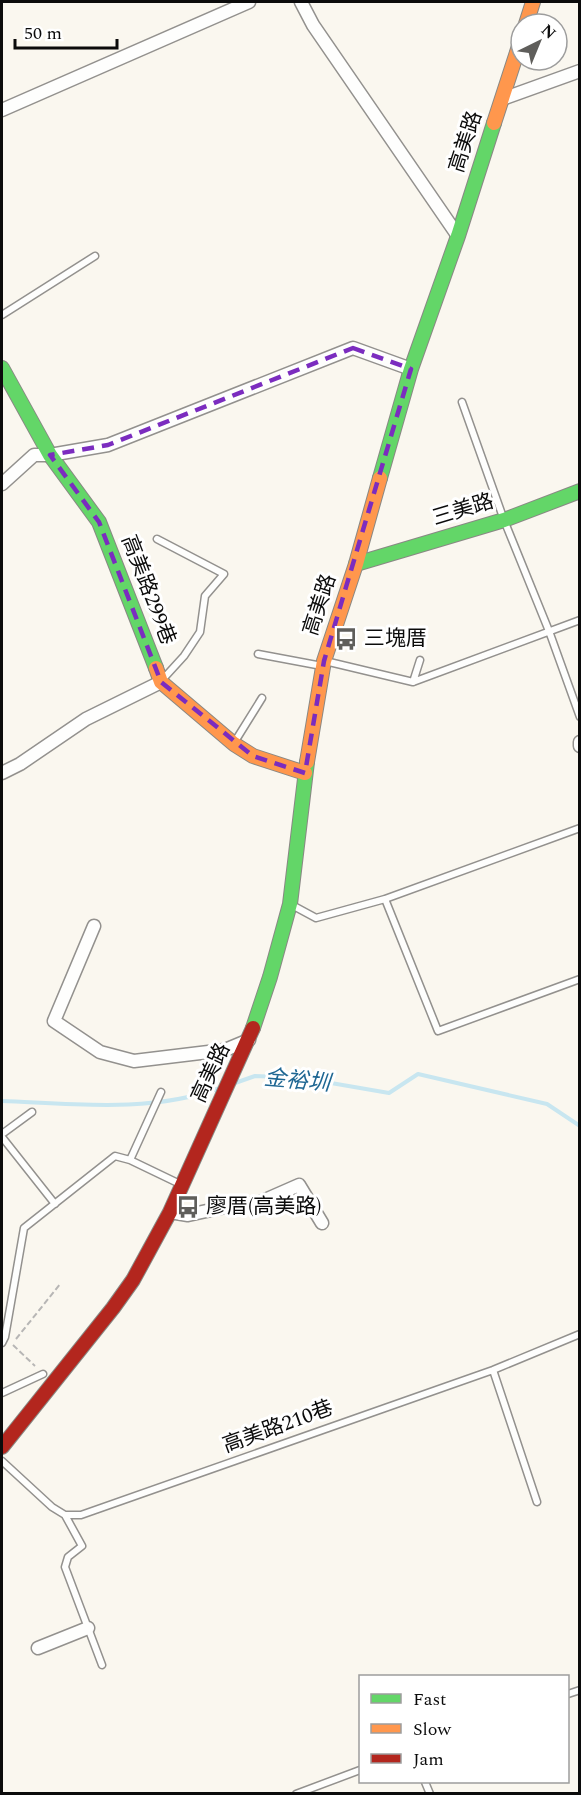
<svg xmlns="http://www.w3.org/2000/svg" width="581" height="1795" viewBox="0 0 581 1795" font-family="Spectral,'Noto Sans TC',serif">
	<rect width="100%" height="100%" fill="#faf7ef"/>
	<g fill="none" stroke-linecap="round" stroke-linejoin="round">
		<!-- stream -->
		<path stroke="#c8e6f0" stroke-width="4" d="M 235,1083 L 255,1076 L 302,1078 L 389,1093 L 418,1074 L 547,1104 L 580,1126
			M 2,1101 C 75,1104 150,1113 220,1088"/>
		<!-- lane casing -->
		<g stroke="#93918e" stroke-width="9">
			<path id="lane" d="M 2,315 L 95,256
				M 462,402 L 504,520 L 549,631 L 580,717
				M 157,539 L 224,574 L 205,596 L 200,632 L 184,656 L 163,679
				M 258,654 L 322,666
				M 325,661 L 413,682 L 580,620
				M 413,682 L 420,660
				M 234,743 L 262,698
				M 385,899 L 438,1031 L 580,979
				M 290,904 L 316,918 L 385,899 L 580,828
				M 2,1134 L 32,1112
				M 2,1137 L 55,1204
				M 130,1160 L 161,1092
				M 2,1343 L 5,1337 L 24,1228 L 115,1156 L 130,1160 L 182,1185
				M 493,1370 L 537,1502
				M 2,1393 L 43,1374
				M 2,1461 L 52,1507 L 65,1515 L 81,1515 L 493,1370 L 580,1334
				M 65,1515 L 82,1546 L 68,1557 L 65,1567 L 102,1665
				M 568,1694 L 580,1690
				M 425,1782 L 430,1794
				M 296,1794 L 360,1770"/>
		</g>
		<!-- street casing -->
		<g stroke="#93918e" stroke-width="15">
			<path id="street" d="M 301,2 L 313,25 L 458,236
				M 502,99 L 580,71
				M 2,110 L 249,2
				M 2,484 L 34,455 L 50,455 L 108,445 L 353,348 L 411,369
				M 580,742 L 580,746
				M 2,773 L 20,764 L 86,719 L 161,682
				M 94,926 L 54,1021 L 100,1052 L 134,1061 L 225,1050 L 249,1040
				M 170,1212 L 188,1215 L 225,1207 L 258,1203 L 299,1185 L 322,1223
				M 38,1648 L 88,1628"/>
		</g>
		<!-- fast casing -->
		<g stroke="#898884" stroke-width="16">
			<path id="fast" d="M 2,368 L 50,455 L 99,522 L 156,668
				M 380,478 L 411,369 L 458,236 L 494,123
				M 356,564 L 504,520 L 580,491
				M 253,1028 L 270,977 L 290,904 L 307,762"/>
		</g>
		<!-- slow casing -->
		<g stroke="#898884" stroke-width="16">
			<path id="slow" d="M 526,24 L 533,2
				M 494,123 L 521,40
				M 156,668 L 161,682 L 234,744 L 253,756 L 305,773
				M 307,762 L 324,661 L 356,564 L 380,478"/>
		</g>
		<!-- jam casing -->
		<g stroke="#898884" stroke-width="16">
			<path id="jam" d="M 2,1447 L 113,1308 L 133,1280 L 170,1212 L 253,1028"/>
		</g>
		<!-- path -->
		<path stroke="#b7b6b5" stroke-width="2" stroke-dasharray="6 3" stroke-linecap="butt" d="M 16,1339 L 61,1283
			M 13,1345 L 35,1366"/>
		<!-- lane -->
		<use href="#lane" stroke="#fefefd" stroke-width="6"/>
		<!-- street -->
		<use href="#street" stroke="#fefefd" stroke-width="12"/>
		<!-- fast -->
		<use href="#fast" stroke="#63d668" stroke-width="14"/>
		<!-- slow -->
		<use href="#slow" stroke="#ff974d" stroke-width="14"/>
		<!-- jam -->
		<use href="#jam" stroke="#b3261e" stroke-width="14"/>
	</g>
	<!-- marked area -->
	<path fill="none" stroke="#7b2cbf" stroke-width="4.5" stroke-dasharray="12 8" stroke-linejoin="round" d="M 353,348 L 411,369 L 324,661 L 305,773 L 253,756 L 161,682 L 99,522 L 50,455 L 108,445 Z"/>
	<!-- icons -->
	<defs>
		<g id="bus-bare" transform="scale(1.8)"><path d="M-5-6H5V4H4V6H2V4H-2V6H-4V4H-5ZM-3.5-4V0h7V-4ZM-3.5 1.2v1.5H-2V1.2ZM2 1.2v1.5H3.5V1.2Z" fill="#5f5e5b" stroke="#fff" stroke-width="2.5" paint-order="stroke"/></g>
	</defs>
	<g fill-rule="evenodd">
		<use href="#bus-bare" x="346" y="639"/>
		<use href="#bus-bare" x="188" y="1207"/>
	</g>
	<g text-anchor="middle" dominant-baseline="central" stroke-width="6" stroke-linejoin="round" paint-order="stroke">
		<!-- street labels -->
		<g font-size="21" fill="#0b0b0b" stroke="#fff">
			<text transform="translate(466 142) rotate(-72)">高美路</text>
			<text transform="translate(463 510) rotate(-17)">三美路</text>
			<text transform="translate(148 590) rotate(69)">高美路299巷</text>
			<text transform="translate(320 605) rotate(-72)">高美路</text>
			<text transform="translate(211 1073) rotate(-65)">高美路</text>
			<text transform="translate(278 1427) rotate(-20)">高美路210巷</text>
		</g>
		<!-- poi labels -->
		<g font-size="21" fill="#0b0b0b" stroke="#fff" text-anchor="start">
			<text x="364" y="639">三塊厝</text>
			<text x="206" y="1207">廖厝(高美路)</text>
		</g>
		<!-- water labels -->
		<g font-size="22" font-style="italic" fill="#1f6793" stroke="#fff">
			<text transform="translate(297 1081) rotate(5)">金裕圳</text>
		</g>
	</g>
	<!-- border -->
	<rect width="581" height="1795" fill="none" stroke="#0b0b0b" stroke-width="6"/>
	<!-- legend -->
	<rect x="359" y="1675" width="210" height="108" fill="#ffffff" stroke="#9d9d9d" stroke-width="1.5"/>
	<rect x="371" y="1694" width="30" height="9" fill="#63d668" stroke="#9d9d9d" stroke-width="1.5"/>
	<text x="413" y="1705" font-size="18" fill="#0b0b0b">Fast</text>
	<rect x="371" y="1724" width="30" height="9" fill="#ff974d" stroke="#9d9d9d" stroke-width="1.5"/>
	<text x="413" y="1735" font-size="18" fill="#0b0b0b">Slow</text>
	<rect x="371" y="1754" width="30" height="9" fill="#b3261e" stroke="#9d9d9d" stroke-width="1.5"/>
	<text x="413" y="1765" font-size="18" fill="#0b0b0b">Jam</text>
	<!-- north arrow -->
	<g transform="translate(539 42) rotate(43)"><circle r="28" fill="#ffffff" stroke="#9d9d9d" stroke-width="1.5"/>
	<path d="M0-4.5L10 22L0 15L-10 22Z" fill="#5f5e5b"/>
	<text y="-9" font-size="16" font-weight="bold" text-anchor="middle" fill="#0b0b0b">N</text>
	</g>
	<!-- scale -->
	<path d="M15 39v9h102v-9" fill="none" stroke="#0b0b0b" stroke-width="3"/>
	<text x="24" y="39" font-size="18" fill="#0b0b0b" stroke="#ffffff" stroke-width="4.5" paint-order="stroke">50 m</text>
</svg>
